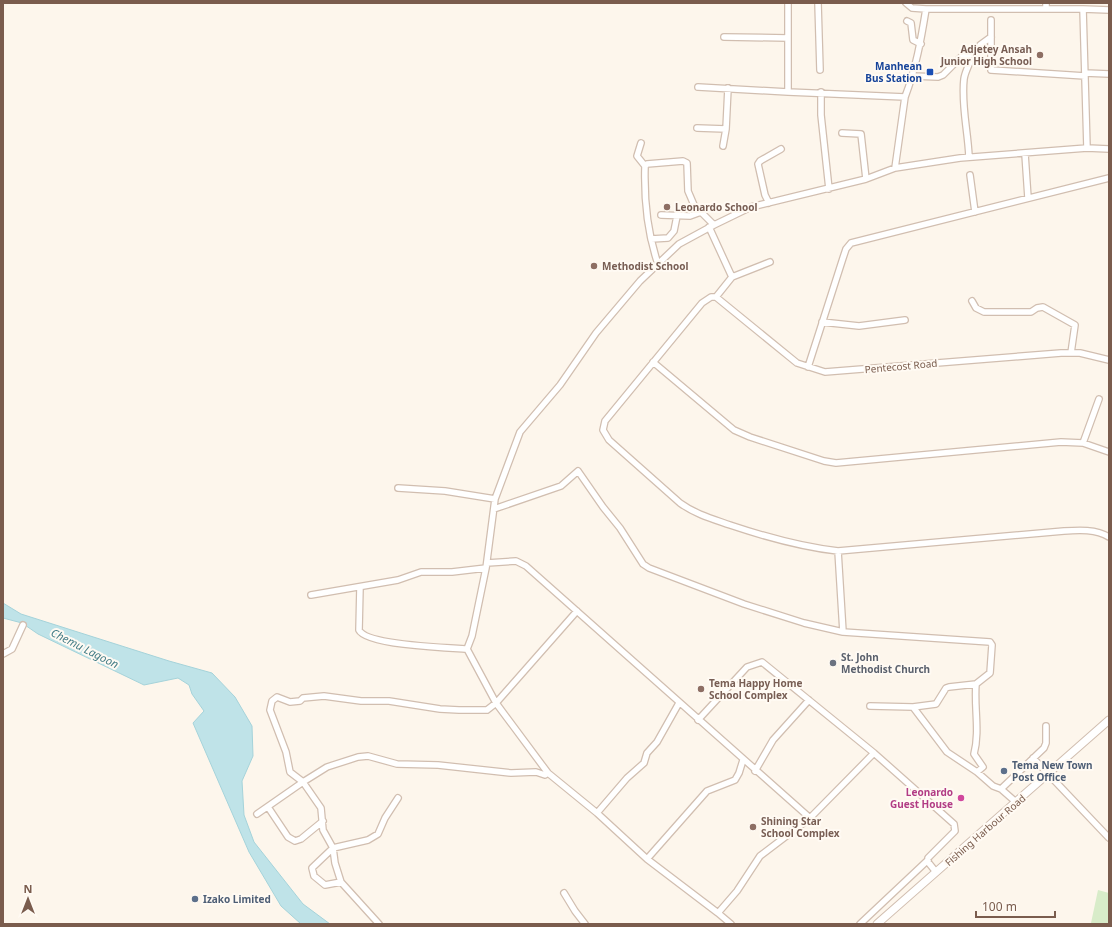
<svg xmlns="http://www.w3.org/2000/svg" width="1112" height="927" viewBox="0 0 1112 927" font-family="'Noto Sans',sans-serif">
	<rect width="100%" height="100%" fill="#fdf6ec"/>
	<!-- green -->
	<path fill="#d8ecc9" d="M 1098,890 L 1109,893 L 1109,924 L 1091,923 Z"/>
	<!-- water -->
	<path fill="#bfe3e8" stroke="#a5d3da" d="M 3,603 L 21,614 L 169,661 L 212,673 L 235,697 L 252,726 L 253,756 L 242,781 L 244,815 L 254,842 L 303,904 L 330,924 L 301,924 L 281,906 L 249,852 L 193,723 L 204,711 L 192,694 L 189,685 L 178,678 L 144,685 L 38,634 L 22,623 L 3,618 Z"/>
	<g fill="none" stroke-linecap="round" stroke-linejoin="round">
		<!-- minor casing -->
		<g stroke="#d1beb0" stroke-width="8">
			<path id="minor" d="M 788,3 L 788,92 L 905,97 L 895,168
				M 818,3 L 820,70
				M 906,3 L 912,8 L 926,9 L 1083,9
				M 1046,9 L 1046,3
				M 991,20 L 991,70 L 1085,76
				M 907,21 L 911,23 L 913,40 L 921,44
				M 724,37 L 788,38
				M 1085,73 L 1109,74
				M 913,76 L 938,77 L 943,75 L 962,56 L 976,54 L 980,45 L 991,37
				M 698,87 L 788,92
				M 821,92 L 821,115 L 829,189
				M 905,97 C 916,68 921,40 926,9
				M 697,128 L 726,129
				M 842,133 L 861,134 L 866,179
				M 641,143 L 637,156 L 645,166
				M 723,146 L 726,129 L 728,88
				M 1087,148 L 1083,9 L 1109,10
				M 1025,154 L 1028,198
				M 969,157 C 968,131 961,105 964,79 C 965,71 970,64 972,56
				M 970,175 L 975,212
				M 769,203 L 765,195 L 758,164 L 760,161 L 781,149
				M 661,215 L 690,216 L 701,212
				M 709,227 L 732,277
				M 651,239 L 668,238 L 674,231 L 677,216
				M 770,262 L 732,277 L 716,297 L 711,297 L 702,303 L 605,421 L 603,430 L 609,440 L 680,503 C 695,514 713,519 730,525 C 766,537 801,547 838,551 L 1064,531 C 1079,530 1096,529 1109,537
				M 658,264 C 647,232 644,199 645,166 L 647,164 L 683,161 L 687,163 L 688,191 L 694,205 L 714,225
				M 716,297 L 797,363 L 825,372 L 1061,353 L 1080,353 L 1109,360
				M 972,301 L 976,308 L 984,312 L 1031,312 L 1037,308 L 1043,307 L 1075,325 L 1071,353
				M 822,322 L 859,326 L 905,320
				M 653,362 L 734,430 L 750,437 L 824,461 L 836,463 L 1061,442 L 1083,443 L 1109,452
				M 808,367 L 843,258 L 846,249 L 851,243 L 1109,178
				M 1083,443 L 1099,399
				M 398,488 L 445,491 L 495,499
				M 494,509 L 561,486 L 578,471 L 603,507 L 620,528 L 643,564 L 649,568 L 744,604 L 804,623 L 843,632
				M 838,551 L 843,632 L 990,642 L 992,645 L 990,673 L 976,684 C 974,708 980,731 974,754 L 983,767 L 977,772
				M 487,563 L 516,561 L 526,566 L 810,818 L 760,856 L 737,891 L 718,913
				M 360,587 L 359,630 C 366,645 449,648 467,649
				M 311,595 L 398,580 L 421,572 L 452,572 L 486,568
				M 3,654 L 12,649 L 23,625
				M 870,706 L 913,707 L 947,752 L 977,772 L 993,786 L 1001,789 L 1017,803
				M 913,707 L 936,704 L 946,688 L 949,687 L 976,684
				M 698,720 L 747,667 L 762,662 L 874,753
				M 1033,758 L 1109,838
				M 755,771 L 773,740 L 809,700
				M 1001,789 L 1044,748 L 1046,743 L 1046,726
				M 268,807 L 288,837 L 295,841 L 301,839 L 323,821
				M 597,813 L 627,778 L 644,763 L 647,753 L 657,742 L 679,703
				M 257,814 L 303,782 L 290,772 L 286,752 L 270,710 L 272,701 L 277,697 L 290,702 L 300,701 L 303,698 L 324,696 L 361,701 L 389,701 L 440,709 L 459,710 L 487,710 L 496,703 L 577,611
				M 810,818 L 874,753 L 954,824 L 955,831 L 928,858 L 928,862 L 936,872
				M 647,859 L 707,791 L 735,780 L 739,773 L 743,760
				M 341,882 L 325,885 L 314,876 L 312,868 L 333,848 L 368,840 L 378,834 L 385,818 L 398,798
				M 564,893 L 575,911 L 585,924
				M 379,924 L 341,882 L 335,863 L 333,848 L 323,830 L 321,808 L 303,782 L 327,767 L 358,757 L 368,756 L 397,764 L 438,765 L 511,773 L 536,772 L 545,775 L 548,773
				M 731,924 L 718,913 L 647,859 L 597,813 L 548,773 L 496,703 L 467,649 L 472,636 L 486,568 L 495,499 L 520,432 L 560,385 L 596,333 L 640,281 L 679,244 L 714,225 L 751,207 L 866,179 L 895,168 L 960,158 L 1087,148 L 1109,149
				M 860,924 L 928,860"/>
		</g>
		<!-- tertiary casing -->
		<g stroke="#d1beb0" stroke-width="9">
			<path id="tertiary" d="M 877,924 L 1109,720"/>
		</g>
		<!-- minor -->
		<use href="#minor" stroke="#fff" stroke-width="5.5"/>
		<!-- tertiary -->
		<use href="#tertiary" stroke="#fff" stroke-width="7"/>
	</g>
	<!-- markers -->
	<g fill="#8d6e63" stroke="#fffaf3" stroke-width="1.5">
		<circle cx="1040" cy="55" r="4"/>
		<circle cx="667" cy="207" r="4"/>
		<circle cx="594" cy="266" r="4"/>
		<circle cx="701" cy="689" r="4"/>
		<circle cx="753" cy="827" r="4"/>
	</g>
	<rect fill="#1a4fb4" stroke="#fffaf3" stroke-width="1.5" x="926" y="68" width="8" height="8" rx="2"/>
	<circle fill="#6b7280" stroke="#fffaf3" stroke-width="1.5" cx="833" cy="663" r="4"/>
	<g fill="#5c6f8a" stroke="#fffaf3" stroke-width="1.5">
		<circle cx="1004" cy="771" r="4"/>
		<circle cx="195" cy="899" r="4"/>
	</g>
	<circle fill="#d1479c" stroke="#fffaf3" stroke-width="1.5" cx="961" cy="798" r="4"/>
	<g text-anchor="middle" dominant-baseline="central" stroke-width="4" stroke-linejoin="round" paint-order="stroke">
		<!-- education labels -->
		<g font-size="10" font-weight="bold" fill="#785e54" stroke="#fffaf3" text-anchor="start">
			<text x="1032" y="49" text-anchor="end">Adjetey Ansah<tspan x="1032" dy="12">Junior High School</tspan></text>
			<text x="675" y="207">Leonardo School</text>
			<text x="602" y="266">Methodist School</text>
			<text x="709" y="683">Tema Happy Home<tspan x="709" dy="12">School Complex</tspan></text>
			<text x="761" y="821">Shining Star<tspan x="761" dy="12">School Complex</tspan></text>
		</g>
		<!-- transit labels -->
		<g font-size="10" font-weight="bold" fill="#164399" stroke="#fffaf3" text-anchor="end">
			<text x="922" y="66">Manhean<tspan x="922" dy="12">Bus Station</tspan></text>
		</g>
		<!-- street labels -->
		<g font-size="10" fill="#7a5c4d" stroke="#fffaf3">
			<text transform="translate(901 366) rotate(-5)">Pentecost Road</text>
			<text transform="translate(985 830) rotate(-41)">Fishing Harbour Road</text>
		</g>
		<!-- worship labels -->
		<g font-size="10" font-weight="bold" fill="#5b616d" stroke="#fffaf3" text-anchor="start">
			<text x="841" y="657">St. John<tspan x="841" dy="12">Methodist Church</tspan></text>
		</g>
		<!-- service labels -->
		<g font-size="10" font-weight="bold" fill="#4e5e75" stroke="#fffaf3" text-anchor="start">
			<text x="1012" y="765">Tema New Town<tspan x="1012" dy="12">Post Office</tspan></text>
			<text x="203" y="899">Izako Limited</text>
		</g>
		<!-- hotel labels -->
		<g font-size="10" font-weight="bold" fill="#b23c85" stroke="#fffaf3" text-anchor="end">
			<text x="953" y="792">Leonardo<tspan x="953" dy="12">Guest House</tspan></text>
		</g>
		<!-- water labels -->
		<g font-size="11" font-style="italic" fill="#437c86" stroke="#fffaf3">
			<text transform="translate(85 648) rotate(27)">Chemu Lagoon</text>
		</g>
	</g>
	<!-- border -->
	<rect width="1112" height="927" fill="none" stroke="#7a5c4d" stroke-width="8"/>
	<!-- north arrow -->
	<g transform="translate(28 899)" stroke="#fffaf3" stroke-width="3" paint-order="stroke">
	<path d="M0-3L7 15L0 10L-7 15Z" fill="#7a5c4d"/>
	<text y="-6" font-size="11" font-weight="bold" text-anchor="middle" fill="#7a5c4d">N</text>
	</g>
	<!-- scale -->
	<path d="M976 911v6h79v-6" fill="none" stroke="#7a5c4d" stroke-width="2"/>
	<text x="982" y="911" font-size="12" fill="#7a5c4d" stroke="#fffaf3" stroke-width="3" paint-order="stroke">100 m</text>
</svg>
